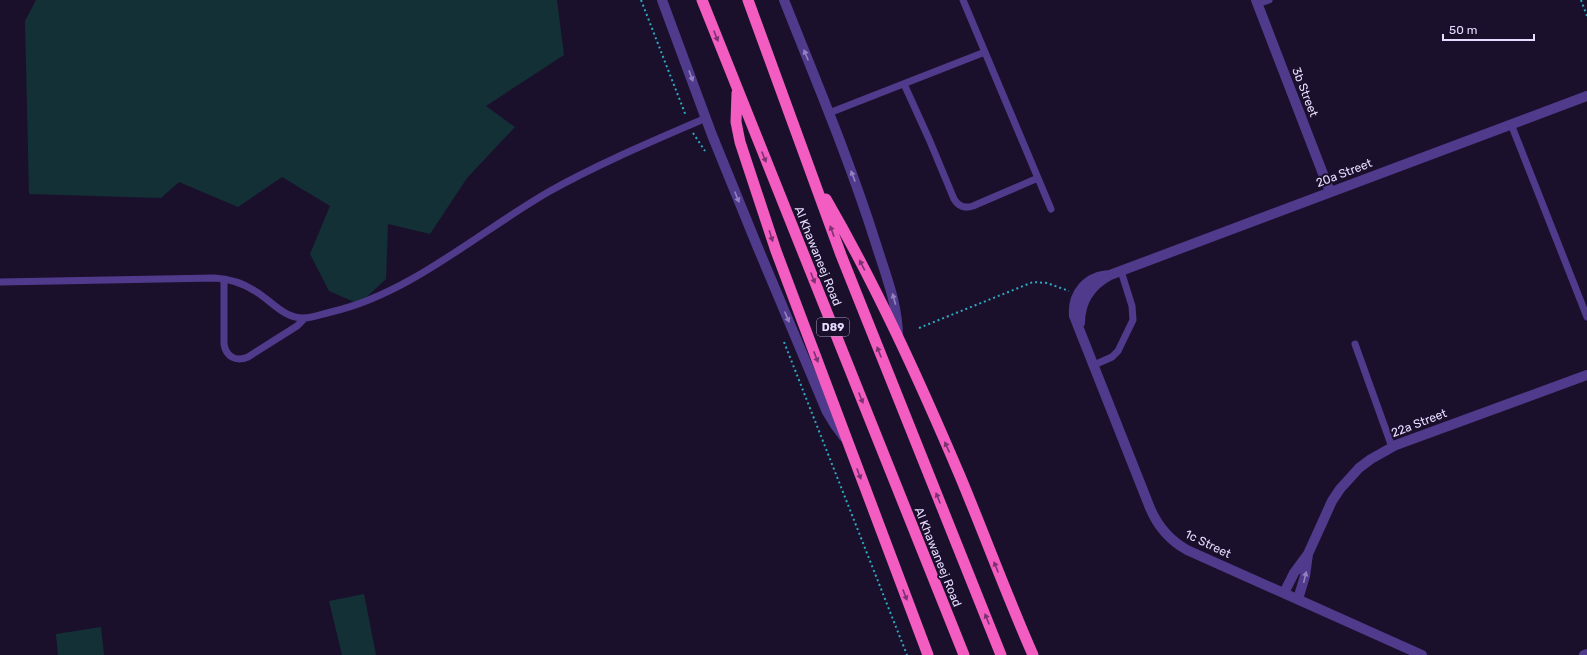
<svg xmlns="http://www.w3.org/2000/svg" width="1587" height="655" viewBox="0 0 1587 655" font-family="Rubik,sans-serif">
	<rect width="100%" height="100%" fill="#1b102c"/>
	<!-- green -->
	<path fill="#133036" d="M 36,0 L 557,0 L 564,55 L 486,106 L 515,127 L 467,178 L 430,234 L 388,224 L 386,279 L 359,304 L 329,291 L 310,254 L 330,206 L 282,177 L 238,207 L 179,182 L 161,198 L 29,194 L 25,21 Z
		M 364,594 L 376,655 L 342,655 L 329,601 Z
		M 101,627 L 104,655 L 58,655 L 56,634 Z"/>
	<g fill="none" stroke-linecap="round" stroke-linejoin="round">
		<!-- path -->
		<path stroke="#2da9c1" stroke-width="2" stroke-dasharray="2 3" stroke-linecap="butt" d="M 641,0 L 686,116
			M 1581,0 L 1587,16
			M 693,133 L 705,151
			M 919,328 L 1033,282 L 1047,283 L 1069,291
			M 784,342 L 907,655"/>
		<!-- service -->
		<path stroke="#503a8c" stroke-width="7" d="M 963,0 L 1051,209
			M 1257,4 L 1269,0
			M 904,84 L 929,139 L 954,199 C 958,206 964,209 973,206 L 1038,178
			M 829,113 L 985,52
			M 1511,124 L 1587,317
			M 224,279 L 224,344 C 226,357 236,362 248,357 L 297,326 L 305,318
			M 0,282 L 215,278 C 229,279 243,283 255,291 C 272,301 283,318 304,318 C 313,318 322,314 331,312 C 410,294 480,231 550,191 C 600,163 653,141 706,118
			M 1355,344 L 1392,447
			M 1094,365 L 1112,357 L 1118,351 L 1133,320 L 1132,306 L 1121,271"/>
		<!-- minor -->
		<path stroke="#503a8c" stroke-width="10" d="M 1256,0 L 1330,192
			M 1110,275 C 1087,276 1072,293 1074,316 L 1150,508 C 1158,527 1169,540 1187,550 L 1422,655
			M 1080,323 C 1080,302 1091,285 1110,275 L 1587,96
			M 1284,593 L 1294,573 L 1308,554 L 1332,501 L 1340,489 L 1359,468 L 1371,459 L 1396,445 L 1587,375
			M 1298,599 L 1305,576 L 1308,554
			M 1584,655 L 1587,654"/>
		<!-- tertiary -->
		<path stroke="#503a8c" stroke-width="10" d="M 662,0 L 712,135 L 758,248 L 827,412 L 835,425 L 844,437
			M 784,0 C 816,81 850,161 876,244 C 886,276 898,304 898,338"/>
		<!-- trunk -->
		<path stroke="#f35cc0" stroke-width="11" d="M 702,0 L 964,655
			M 748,0 L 841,255 L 1001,655
			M 737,93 L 736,122 L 740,142 L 776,251 L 928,655
			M 826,199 C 877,287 920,382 960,476 C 985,536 1007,596 1033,655"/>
	</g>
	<!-- one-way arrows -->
	<defs><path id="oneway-solid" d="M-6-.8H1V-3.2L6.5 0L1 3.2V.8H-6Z"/></defs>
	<g fill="#7c326f">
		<use href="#oneway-solid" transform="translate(716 36) rotate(68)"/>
		<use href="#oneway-solid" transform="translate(764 157) rotate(68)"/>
		<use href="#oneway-solid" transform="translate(832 231) rotate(-110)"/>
		<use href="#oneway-solid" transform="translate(771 236) rotate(72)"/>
		<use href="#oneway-solid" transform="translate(862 265) rotate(-118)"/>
		<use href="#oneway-solid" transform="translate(813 278) rotate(68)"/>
		<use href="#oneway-solid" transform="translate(879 352) rotate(-112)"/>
		<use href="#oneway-solid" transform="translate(816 357) rotate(69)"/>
		<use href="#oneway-solid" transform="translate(861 398) rotate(68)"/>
		<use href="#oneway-solid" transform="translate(947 447) rotate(-114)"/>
		<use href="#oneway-solid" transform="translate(859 474) rotate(69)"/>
		<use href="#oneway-solid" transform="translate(938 498) rotate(-112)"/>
		<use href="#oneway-solid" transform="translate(996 567) rotate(-112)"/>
		<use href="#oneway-solid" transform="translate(905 595) rotate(69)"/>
		<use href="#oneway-solid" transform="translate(987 619) rotate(-112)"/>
	</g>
	<g fill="#9482c0">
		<use href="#oneway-solid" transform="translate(806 55) rotate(-112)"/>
		<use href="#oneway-solid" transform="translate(691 76) rotate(70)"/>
		<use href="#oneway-solid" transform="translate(853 176) rotate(-111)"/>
		<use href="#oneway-solid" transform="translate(737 197) rotate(68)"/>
		<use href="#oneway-solid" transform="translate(894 299) rotate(-105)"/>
		<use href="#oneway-solid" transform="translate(787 317) rotate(67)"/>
		<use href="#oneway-solid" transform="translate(1305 577) rotate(-77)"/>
	</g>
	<g text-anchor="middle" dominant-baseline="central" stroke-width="4" stroke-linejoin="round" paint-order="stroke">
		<!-- shield labels -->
		<rect fill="#1b102c" stroke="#aa9ec0" stroke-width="1" x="817" y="318" width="32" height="18" rx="3"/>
		<g font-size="11" font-weight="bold" fill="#e7dbff">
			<text x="833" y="327">D89</text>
		</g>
		<!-- street labels -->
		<g font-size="12" fill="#e7dbff" stroke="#1b102c">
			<text transform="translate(1305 92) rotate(69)">3b Street</text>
			<text transform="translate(1344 173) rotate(-21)">20a Street</text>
			<text transform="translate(818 256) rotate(68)">Al Khawaneej Road</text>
			<text transform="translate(1419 423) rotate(-21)">22a Street</text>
			<text transform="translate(1208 544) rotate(26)">1c Street</text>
			<text transform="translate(938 557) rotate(68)">Al Khawaneej Road</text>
		</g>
	</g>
	<!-- scale -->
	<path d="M1443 34v6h91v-6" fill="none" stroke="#e7dbff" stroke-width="2"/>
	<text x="1449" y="34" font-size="12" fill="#e7dbff" stroke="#1b102c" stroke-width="3" paint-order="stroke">50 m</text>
</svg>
